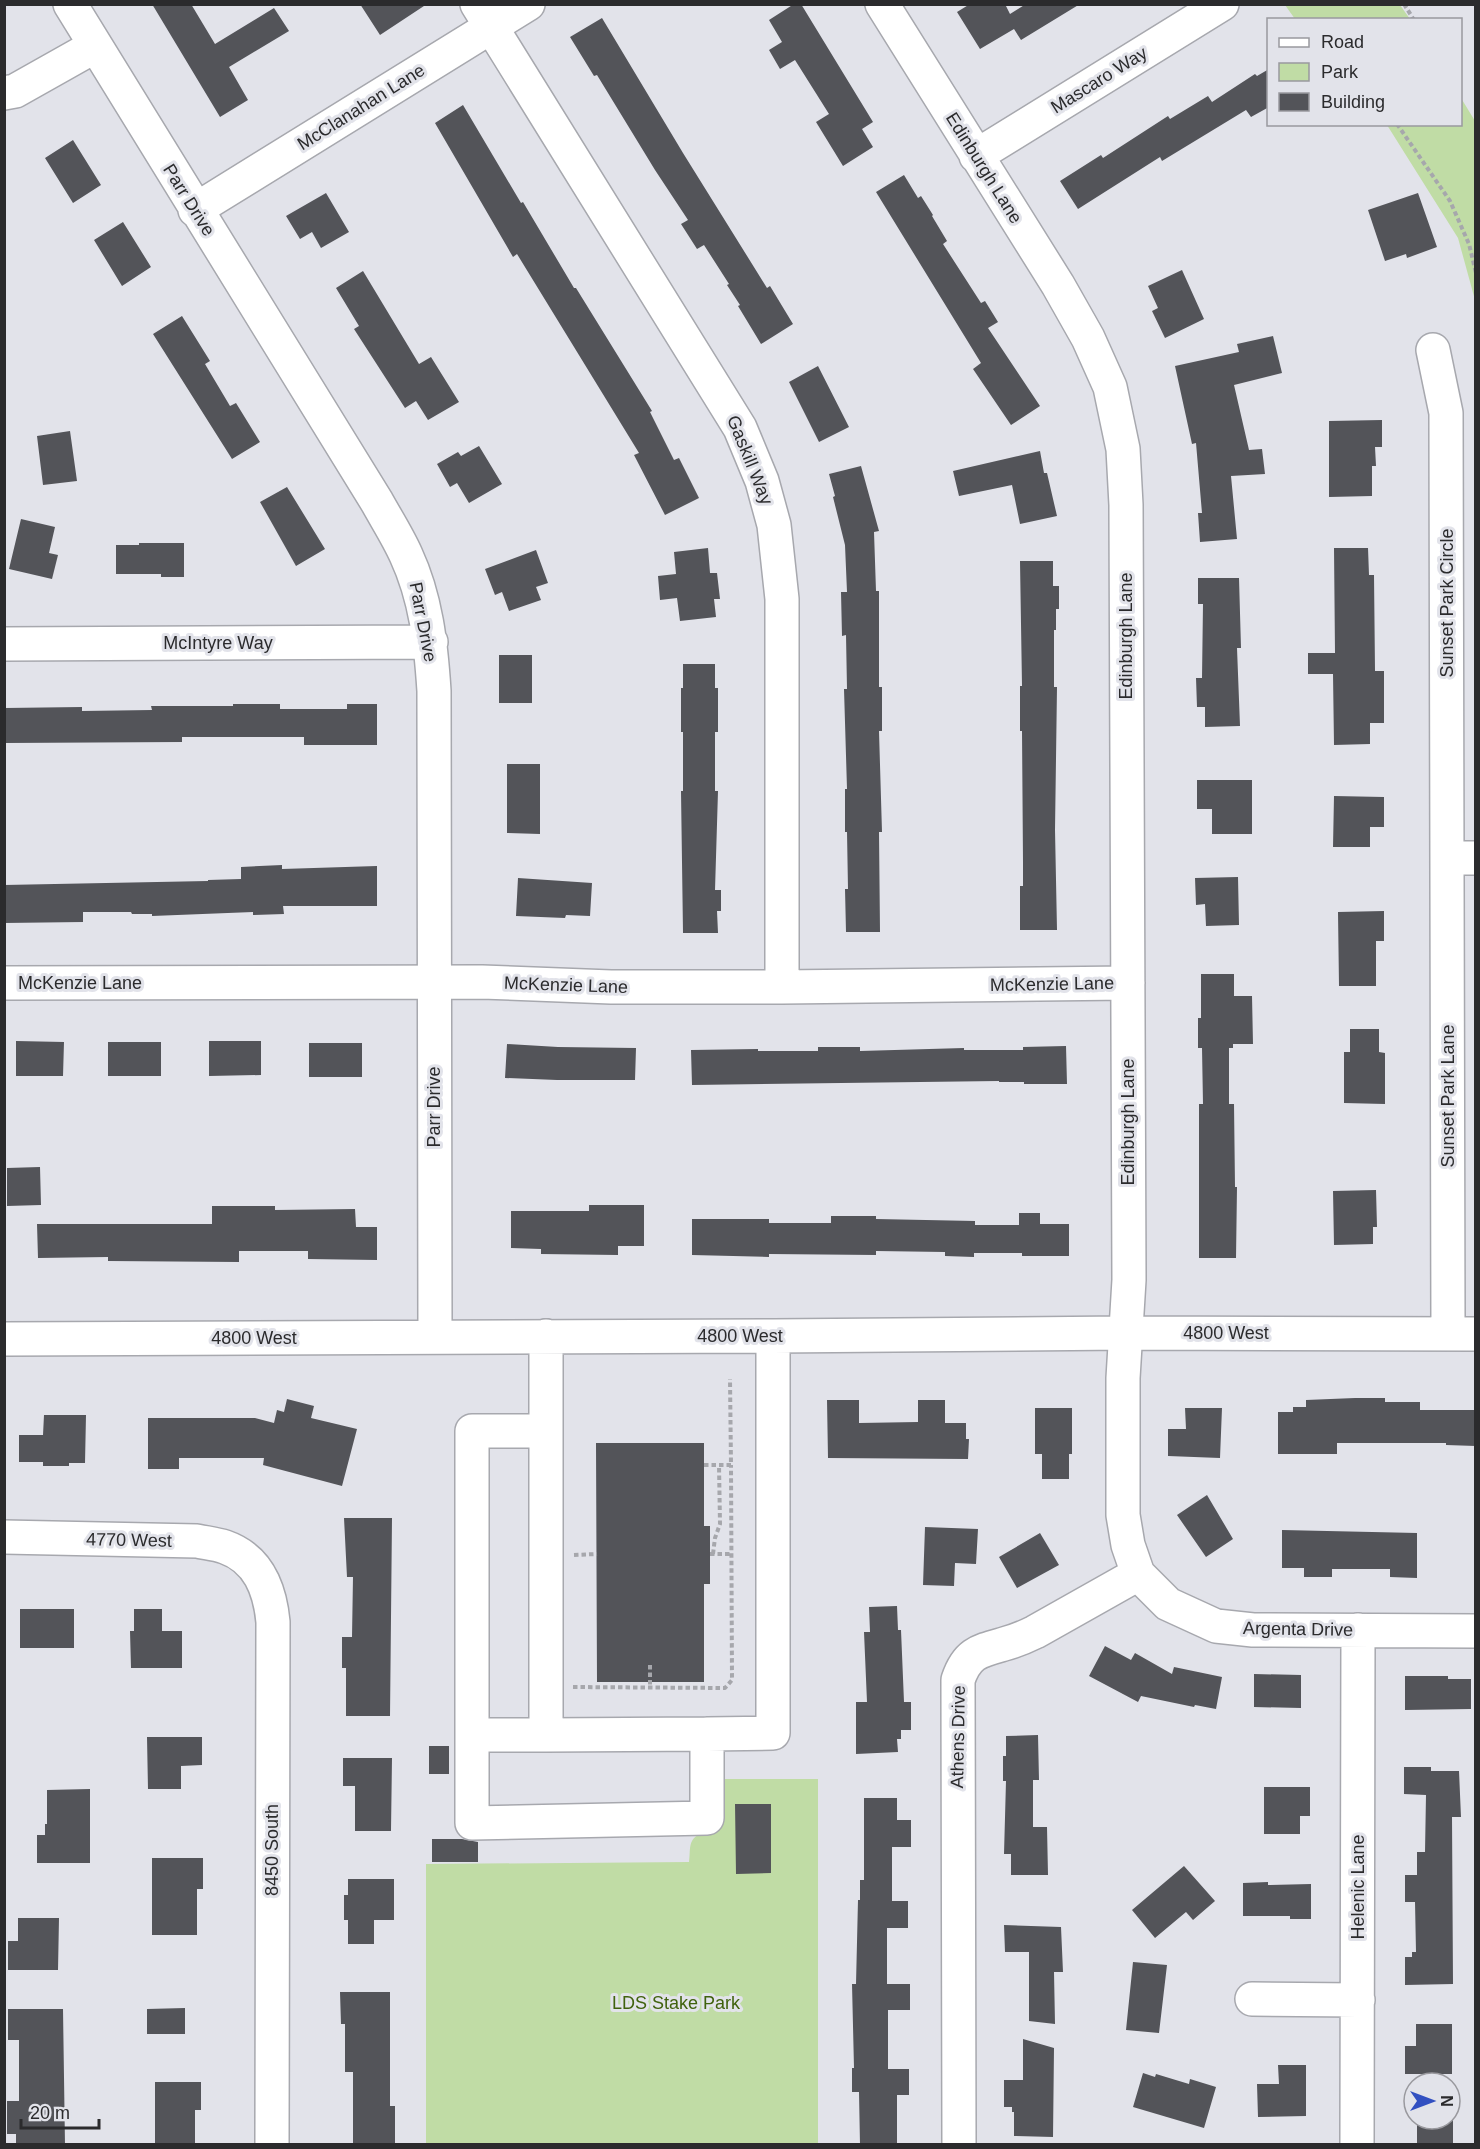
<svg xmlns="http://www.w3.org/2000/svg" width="1480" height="2149" viewBox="0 0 1480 2149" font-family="Arial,sans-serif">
	<rect width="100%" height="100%" fill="#e2e3ea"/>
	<!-- green -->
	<path fill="#c0dca5" d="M 1285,5 L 1400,5 L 1410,19 L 1295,19 Z
		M 1461,98 L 1475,121 L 1475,300 L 1458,238 L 1387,125 L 1460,124 Z
		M 722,1779 L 818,1779 L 818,2144 L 426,2144 L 426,1864 L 689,1862 C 691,1849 687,1839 702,1833 Z"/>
	<!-- building -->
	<path fill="#535459" d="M 152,4 L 191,4 L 215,44 L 274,8 L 289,31 L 229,67 L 248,100 L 220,117 Z
		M 360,4 L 427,4 L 380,35 Z
		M 794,4 L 801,4 L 873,122 L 862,129 L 873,147 L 843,166 L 816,122 L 829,114 L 795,60 L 780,69 L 769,50 L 782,42 L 769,20 Z
		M 970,4 L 1005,4 L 1010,14 L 1026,4 L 1080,4 L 1021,40 L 1014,29 L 980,49 L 957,12 Z
		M 602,18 L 683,153 L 767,288 L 770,286 L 793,324 L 761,344 L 738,306 L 740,305 L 727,285 L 729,284 L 704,245 L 697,249 L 681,224 L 688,220 L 655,170 L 597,75 L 594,76 L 570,37 Z
		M 1269,69 L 1269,107 L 1251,117 L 1246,110 L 1162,161 L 1160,157 L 1078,209 L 1060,181 L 1101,155 L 1103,158 L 1168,116 L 1170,119 L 1208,96 L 1212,102 L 1255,74 L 1257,76 Z
		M 463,105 L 521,203 L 523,202 L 574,288 L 576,288 L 652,411 L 650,412 L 674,460 L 679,458 L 699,498 L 665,515 L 634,455 L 639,453 L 517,254 L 513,257 L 435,123 Z
		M 73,140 L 101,185 L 73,203 L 45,158 Z
		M 904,175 L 918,198 L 921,196 L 933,215 L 932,216 L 947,241 L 943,244 L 981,303 L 985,301 L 998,322 L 988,328 L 1040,406 L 1011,425 L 973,369 L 981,363 L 876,192 Z
		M 326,193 L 349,232 L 321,248 L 312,232 L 300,239 L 286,216 Z
		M 1418,193 L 1437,247 L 1407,258 L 1406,254 L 1385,261 L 1368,210 Z
		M 123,222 L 151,267 L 122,286 L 94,240 Z
		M 1182,270 L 1204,319 L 1165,338 L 1152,311 L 1158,308 L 1148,286 Z
		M 363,271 L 419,364 L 431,357 L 459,402 L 428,420 L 416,401 L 405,408 L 354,329 L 359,326 L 336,288 Z
		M 182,316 L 210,361 L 205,364 L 230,406 L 236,403 L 260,442 L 232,459 L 153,334 Z
		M 1273,336 L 1282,373 L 1234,385 L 1249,450 L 1262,449 L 1265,474 L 1231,476 L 1237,539 L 1200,542 L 1198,513 L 1202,513 L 1196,443 L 1192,444 L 1175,366 L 1239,352 L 1237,344 Z
		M 818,366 L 849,427 L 819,442 L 789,382 Z
		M 1382,420 L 1382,447 L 1375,447 L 1376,466 L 1372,466 L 1372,496 L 1329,497 L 1329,421 Z
		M 70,431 L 77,481 L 43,485 L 37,436 Z
		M 479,446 L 502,484 L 469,503 L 457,483 L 450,487 L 437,464 L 458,452 L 461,456 Z
		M 1040,451 L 1044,473 L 1047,473 L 1057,516 L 1020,524 L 1012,485 L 959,496 L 953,471 Z
		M 861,466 L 879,531 L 874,532 L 876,591 L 879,591 L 879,687 L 882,687 L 882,731 L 879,731 L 882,832 L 879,832 L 880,932 L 846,932 L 845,889 L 848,889 L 847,832 L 845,832 L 845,789 L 847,789 L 844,689 L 847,689 L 846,635 L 842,636 L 841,592 L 847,592 L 845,545 L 833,497 L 835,496 L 829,474 Z
		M 287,487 L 325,549 L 296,566 L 260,502 Z
		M 21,519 L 55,527 L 49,553 L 58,555 L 52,579 L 9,569 Z
		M 139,543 L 184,543 L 184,577 L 161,577 L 161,574 L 116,574 L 116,545 L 139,545 Z
		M 708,548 L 710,573 L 717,573 L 720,599 L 714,599 L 716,617 L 680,621 L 677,598 L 660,600 L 658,576 L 676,574 L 674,552 Z
		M 1334,548 L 1368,548 L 1369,575 L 1374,575 L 1375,671 L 1384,671 L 1384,723 L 1370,723 L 1370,744 L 1334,745 L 1333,674 L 1308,674 L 1308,653 L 1335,653 Z
		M 536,550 L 548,583 L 536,587 L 541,600 L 509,611 L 502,592 L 495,595 L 485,569 Z
		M 1020,561 L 1053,561 L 1053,586 L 1059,586 L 1059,609 L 1056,609 L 1056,630 L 1054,630 L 1054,687 L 1057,687 L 1055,830 L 1057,930 L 1020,930 L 1020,886 L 1023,886 L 1023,862 L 1022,731 L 1020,731 L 1020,686 L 1022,686 Z
		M 1198,578 L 1239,578 L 1241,648 L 1237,648 L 1240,726 L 1205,727 L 1205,707 L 1197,707 L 1196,678 L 1202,678 L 1203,604 L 1198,604 Z
		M 499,655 L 532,655 L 532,703 L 499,703 Z
		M 683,664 L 715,664 L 715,688 L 718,688 L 718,732 L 715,732 L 715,791 L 718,791 L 715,890 L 721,890 L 721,911 L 717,911 L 718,933 L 683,933 L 681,791 L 683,791 L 683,732 L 681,732 L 681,688 L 683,688 Z
		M 233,704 L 280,704 L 280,709 L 347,709 L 347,704 L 377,704 L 377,745 L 304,745 L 304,737 L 182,737 L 182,742 L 5,743 L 5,708 L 82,707 L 82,711 L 152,710 L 151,706 L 233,706 Z
		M 507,764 L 540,764 L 540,834 L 507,833 Z
		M 1197,780 L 1252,780 L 1252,834 L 1212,834 L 1212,809 L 1197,809 Z
		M 1334,796 L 1384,797 L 1384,827 L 1370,827 L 1370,847 L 1333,847 Z
		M 282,865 L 282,869 L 377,866 L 377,906 L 283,906 L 284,914 L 253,915 L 253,912 L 152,916 L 152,914 L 132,914 L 131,912 L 83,912 L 83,922 L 4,923 L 4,885 L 208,881 L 208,880 L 241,879 L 241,867 Z
		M 1238,877 L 1239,925 L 1206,926 L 1205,904 L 1196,905 L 1195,878 Z
		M 518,878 L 592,883 L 590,916 L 566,915 L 565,918 L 516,916 Z
		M 1384,911 L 1384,941 L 1376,941 L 1376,986 L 1339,986 L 1338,912 Z
		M 1201,974 L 1234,974 L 1234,996 L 1252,996 L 1253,1044 L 1233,1044 L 1233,1048 L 1229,1048 L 1229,1104 L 1234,1104 L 1235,1187 L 1237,1187 L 1236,1258 L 1199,1258 L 1199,1104 L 1203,1104 L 1202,1048 L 1198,1048 L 1198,1018 L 1201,1018 Z
		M 1350,1029 L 1379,1029 L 1379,1052 L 1385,1053 L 1385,1104 L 1344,1103 L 1344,1052 L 1350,1052 Z
		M 16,1041 L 64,1042 L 63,1076 L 16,1076 Z
		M 209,1041 L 261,1041 L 261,1075 L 209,1076 Z
		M 108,1042 L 161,1042 L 161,1076 L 108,1076 Z
		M 309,1043 L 362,1043 L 362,1077 L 309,1077 Z
		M 507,1044 L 558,1047 L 636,1048 L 635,1080 L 557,1080 L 505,1078 Z
		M 1066,1046 L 1067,1084 L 1024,1084 L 1024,1082 L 999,1082 L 999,1081 L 692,1085 L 691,1050 L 758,1049 L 758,1051 L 818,1051 L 818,1047 L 860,1047 L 860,1051 L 964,1048 L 964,1050 L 1023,1050 L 1023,1047 Z
		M 40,1167 L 41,1205 L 7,1206 L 7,1168 Z
		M 1376,1190 L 1377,1227 L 1373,1227 L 1373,1244 L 1334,1245 L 1333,1191 Z
		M 589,1205 L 644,1205 L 644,1246 L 618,1246 L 618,1255 L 541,1254 L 541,1249 L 511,1248 L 511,1211 L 589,1211 Z
		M 212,1206 L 275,1206 L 275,1210 L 355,1209 L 356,1227 L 377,1227 L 377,1260 L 308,1259 L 308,1251 L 239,1251 L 239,1262 L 108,1261 L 108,1257 L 38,1258 L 37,1224 L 212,1224 Z
		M 1019,1213 L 1040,1213 L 1040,1224 L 1069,1224 L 1069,1256 L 1022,1256 L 1022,1253 L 974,1253 L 974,1257 L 945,1256 L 945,1252 L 876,1251 L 876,1255 L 769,1254 L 769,1257 L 692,1255 L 692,1219 L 769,1219 L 769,1223 L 831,1223 L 831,1216 L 876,1216 L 876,1219 L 975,1221 L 975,1225 L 1019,1225 Z
		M 1355,1398 L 1385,1398 L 1385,1402 L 1420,1402 L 1420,1410 L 1476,1410 L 1476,1446 L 1446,1445 L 1446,1443 L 1337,1443 L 1337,1454 L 1278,1454 L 1278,1412 L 1293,1412 L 1293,1407 L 1306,1407 L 1306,1400 Z
		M 287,1399 L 314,1406 L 311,1418 L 357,1429 L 342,1486 L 263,1465 L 264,1458 L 179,1458 L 179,1469 L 148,1469 L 148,1418 L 255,1418 L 274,1423 L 277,1410 L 284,1412 Z
		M 827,1400 L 859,1400 L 859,1423 L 918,1422 L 918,1400 L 945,1400 L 945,1423 L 966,1423 L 966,1439 L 969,1439 L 968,1459 L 828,1458 Z
		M 1035,1408 L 1072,1408 L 1072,1454 L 1069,1454 L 1069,1479 L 1042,1479 L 1042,1454 L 1035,1454 Z
		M 1185,1408 L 1222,1408 L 1220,1458 L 1168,1456 L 1168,1429 L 1186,1429 Z
		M 44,1415 L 86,1415 L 85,1463 L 69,1463 L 69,1466 L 43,1466 L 43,1462 L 19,1462 L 19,1435 L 43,1435 Z
		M 596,1443 L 704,1443 L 704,1526 L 710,1526 L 710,1584 L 704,1584 L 704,1682 L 597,1682 Z
		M 1207,1495 L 1233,1539 L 1206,1557 L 1177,1515 Z
		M 344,1518 L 392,1518 L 390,1716 L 346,1716 L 346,1668 L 342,1668 L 342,1637 L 352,1637 L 353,1577 L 347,1577 Z
		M 925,1527 L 978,1529 L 976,1564 L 955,1563 L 954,1586 L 923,1585 Z
		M 1282,1530 L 1417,1533 L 1417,1578 L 1390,1577 L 1390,1569 L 1332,1569 L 1332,1577 L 1304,1577 L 1304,1568 L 1282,1568 Z
		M 1040,1533 L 1059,1565 L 1017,1588 L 999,1557 Z
		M 897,1606 L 898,1630 L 901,1630 L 904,1702 L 911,1702 L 911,1730 L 901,1730 L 901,1739 L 897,1739 L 898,1752 L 856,1754 L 856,1702 L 867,1702 L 864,1632 L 870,1632 L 869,1607 Z
		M 20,1609 L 74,1609 L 74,1648 L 20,1648 Z
		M 134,1609 L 162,1609 L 162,1631 L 182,1631 L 182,1668 L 131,1668 L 130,1631 L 134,1631 Z
		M 1105,1646 L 1131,1660 L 1135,1653 L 1172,1674 L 1174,1667 L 1222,1677 L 1216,1709 L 1195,1705 L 1194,1707 L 1141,1696 L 1138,1702 L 1089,1676 Z
		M 1254,1674 L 1301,1675 L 1301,1708 L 1254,1707 Z
		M 1405,1676 L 1448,1676 L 1448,1679 L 1471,1679 L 1471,1709 L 1405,1710 Z
		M 1038,1735 L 1039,1780 L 1033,1780 L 1033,1827 L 1047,1827 L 1048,1875 L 1011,1875 L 1011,1854 L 1004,1854 L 1006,1781 L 1003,1781 L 1003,1756 L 1006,1756 L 1006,1736 Z
		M 147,1737 L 202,1737 L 202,1765 L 181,1766 L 181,1789 L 148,1789 Z
		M 429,1746 L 449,1746 L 449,1774 L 429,1774 Z
		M 343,1758 L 392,1758 L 391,1831 L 355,1831 L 355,1786 L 343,1786 Z
		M 1404,1767 L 1431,1767 L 1431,1771 L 1459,1771 L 1461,1817 L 1452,1817 L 1453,1984 L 1405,1985 L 1405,1957 L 1412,1957 L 1412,1952 L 1416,1952 L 1415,1902 L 1405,1902 L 1405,1875 L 1417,1875 L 1417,1852 L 1425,1852 L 1426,1795 L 1404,1794 Z
		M 1264,1787 L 1310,1787 L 1310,1816 L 1300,1816 L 1300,1834 L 1264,1834 Z
		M 90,1789 L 90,1863 L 37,1863 L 37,1835 L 45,1835 L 45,1824 L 47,1824 L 47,1790 Z
		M 864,1798 L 897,1798 L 897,1820 L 911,1820 L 911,1847 L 892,1847 L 892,1901 L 908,1901 L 908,1928 L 887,1928 L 887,1984 L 910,1984 L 910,2010 L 888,2010 L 888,2069 L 909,2069 L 909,2095 L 897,2095 L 897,2145 L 860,2145 L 859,2092 L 852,2092 L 852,2068 L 854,2068 L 852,1984 L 856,1984 L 858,1900 L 860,1900 L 860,1880 L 864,1880 Z
		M 735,1804 L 771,1804 L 771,1873 L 736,1874 Z
		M 432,1839 L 462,1839 L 478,1842 L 478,1862 L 432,1862 Z
		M 152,1858 L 203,1858 L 203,1889 L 197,1889 L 197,1935 L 152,1935 Z
		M 1184,1866 L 1215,1901 L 1193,1920 L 1186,1912 L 1155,1938 L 1132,1910 Z
		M 348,1879 L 394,1879 L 394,1920 L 374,1920 L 374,1944 L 348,1944 L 348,1920 L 344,1920 L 344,1895 L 348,1895 Z
		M 1268,1882 L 1268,1885 L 1311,1884 L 1311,1919 L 1290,1919 L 1290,1916 L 1243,1916 L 1243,1883 Z
		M 18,1918 L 59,1918 L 58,1970 L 8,1970 L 8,1941 L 18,1941 Z
		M 1004,1925 L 1061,1927 L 1063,1972 L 1054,1972 L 1055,2024 L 1029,2021 L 1029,1952 L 1005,1952 Z
		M 1133,1962 L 1167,1965 L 1159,2033 L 1126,2030 Z
		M 340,1992 L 390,1992 L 390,2106 L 395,2106 L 395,2145 L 353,2145 L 353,2072 L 345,2072 L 345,2024 L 341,2024 Z
		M 185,2008 L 185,2034 L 147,2034 L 147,2009 Z
		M 8,2009 L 63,2009 L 65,2145 L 16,2145 L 16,2134 L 7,2134 L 7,2101 L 19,2101 L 19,2040 L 8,2040 Z
		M 1416,2024 L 1452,2024 L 1452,2074 L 1405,2074 L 1405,2046 L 1416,2046 Z
		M 1023,2039 L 1054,2048 L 1053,2137 L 1014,2136 L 1014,2112 L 1012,2112 L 1012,2107 L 1004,2107 L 1004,2080 L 1023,2080 Z
		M 1278,2065 L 1306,2065 L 1306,2116 L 1258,2117 L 1257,2084 L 1279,2084 Z
		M 1143,2073 L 1155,2077 L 1156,2074 L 1189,2084 L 1190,2079 L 1216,2087 L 1204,2128 L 1133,2107 Z
		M 155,2082 L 201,2082 L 201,2110 L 195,2110 L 195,2145 L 155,2145 Z
		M 1417,2119 L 1453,2119 L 1453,2145 L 1417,2145 Z"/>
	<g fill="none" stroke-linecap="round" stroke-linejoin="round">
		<!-- minor casing -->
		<g stroke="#a7a8ae" stroke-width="36">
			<path id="minor" d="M 70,4 L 377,502 C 387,520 398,537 406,555 C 426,598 431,644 434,691 L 435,1336
				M 477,4 L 740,428 L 762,481 L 774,525 L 782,599 L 782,987
				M 882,4 L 1058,285 L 1088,338 L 1110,387 L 1123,449 L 1126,505 L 1129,1280 L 1123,1378 L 1123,1515 L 1128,1545 L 1138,1574 L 1168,1604 L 1216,1626 L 1253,1630 L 1476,1631
				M 4,93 L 15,91 L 95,46
				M 976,156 L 1222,4
				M 195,210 L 528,4
				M 1433,350 L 1446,413 L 1448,1334
				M 4,644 L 431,642
				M 1448,858 L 1476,858
				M 4,983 L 482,982 L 611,987 L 782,987 L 1128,983
				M 4,1339 L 773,1336 L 1126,1333 L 1476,1334
				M 545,1431 L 472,1431 L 472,1735 L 546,1735 L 546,1336
				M 4,1537 L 197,1541 C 206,1543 216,1544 225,1547 C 259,1559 270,1590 273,1622 L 272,2144
				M 707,1734 L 773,1733 L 773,1336
				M 472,1735 L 472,1823 L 707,1818 L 707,1734 L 546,1735
				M 1252,1999 L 1358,2000
				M 959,2144 L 958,1680 C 967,1653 979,1651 1004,1644 C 1015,1641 1025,1637 1035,1632 L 1138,1574
				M 1357,2144 L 1358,1630"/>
		</g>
		<!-- path -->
		<path stroke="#a6a7ac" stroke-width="4" stroke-dasharray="4.5 3" stroke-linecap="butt" d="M 1404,4 L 1414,20
			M 1397,124 L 1450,201 L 1469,244 L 1476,273
			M 704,1465 L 731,1465 L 730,1379
			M 710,1554 L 732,1554
			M 713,1554 L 715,1538 L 720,1524 L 719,1465
			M 574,1555 L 597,1554
			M 650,1665 L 650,1688
			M 573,1687 L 725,1688 L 732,1680 L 731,1465"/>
		<!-- minor -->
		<use href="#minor" stroke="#fff" stroke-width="33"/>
	</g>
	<g text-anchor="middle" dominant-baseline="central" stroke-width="6" stroke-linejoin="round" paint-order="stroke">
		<!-- street labels -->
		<g font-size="18" fill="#2b2b2d" stroke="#e2e3ea">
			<text transform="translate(1099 80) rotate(-32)">Mascaro Way</text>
			<text transform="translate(361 107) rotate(-32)">McClanahan Lane</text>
			<text transform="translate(984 168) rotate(58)">Edinburgh Lane</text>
			<text transform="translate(189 200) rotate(58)">Parr Drive</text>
			<text transform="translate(750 460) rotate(68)">Gaskill Way</text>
			<text transform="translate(1447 603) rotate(-90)">Sunset Park Circle</text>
			<text transform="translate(423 622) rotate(79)">Parr Drive</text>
			<text transform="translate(1126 636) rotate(-90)">Edinburgh Lane</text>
			<text x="218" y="643">McIntyre Way</text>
			<text x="80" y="983">McKenzie Lane</text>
			<text transform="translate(1052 984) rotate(-1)">McKenzie Lane</text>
			<text transform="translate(566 985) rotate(2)">McKenzie Lane</text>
			<text transform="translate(1448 1096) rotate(-90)">Sunset Park Lane</text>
			<text transform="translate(434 1107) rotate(-90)">Parr Drive</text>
			<text transform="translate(1128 1122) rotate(-90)">Edinburgh Lane</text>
			<text x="1226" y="1333">4800 West</text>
			<text x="740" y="1336">4800 West</text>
			<text x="254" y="1338">4800 West</text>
			<text transform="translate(129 1540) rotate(1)">4770 West</text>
			<text transform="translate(1298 1629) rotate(1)">Argenta Drive</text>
			<text transform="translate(958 1737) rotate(-89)">Athens Drive</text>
			<text transform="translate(272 1850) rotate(-90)">8450 South</text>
			<text transform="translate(1358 1887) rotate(-90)">Helenic Lane</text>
		</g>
		<!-- park labels -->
		<g font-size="18" fill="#40620e" stroke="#e2e3ea">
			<text x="676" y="2003">LDS Stake Park</text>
		</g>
	</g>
	<!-- border -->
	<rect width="1480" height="2149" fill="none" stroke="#2b2b2d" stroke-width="12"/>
	<!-- legend -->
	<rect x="1267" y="18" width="195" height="108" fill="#e2e3ea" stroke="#99999e" stroke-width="1.5"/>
	<rect x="1279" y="38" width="30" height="9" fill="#ffffff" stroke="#99999e" stroke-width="1.5"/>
	<text x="1321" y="48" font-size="18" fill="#2b2b2d">Road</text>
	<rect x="1279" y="63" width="30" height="18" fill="#c0dca5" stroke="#99999e" stroke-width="1.5"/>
	<text x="1321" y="78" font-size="18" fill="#2b2b2d">Park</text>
	<rect x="1279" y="93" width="30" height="18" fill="#535459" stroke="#99999e" stroke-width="1.5"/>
	<text x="1321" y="108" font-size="18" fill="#2b2b2d">Building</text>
	<!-- north arrow -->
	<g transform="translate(1432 2101) rotate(90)"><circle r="28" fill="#e2e3ea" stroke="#99999e" stroke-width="1.5"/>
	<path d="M0-4.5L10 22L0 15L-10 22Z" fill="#3250c1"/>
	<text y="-9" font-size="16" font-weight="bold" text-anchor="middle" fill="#2b2b2d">N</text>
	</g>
	<!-- scale -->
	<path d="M21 2119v9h78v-9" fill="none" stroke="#2b2b2d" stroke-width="3"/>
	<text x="30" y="2119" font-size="18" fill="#2b2b2d" stroke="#e2e3ea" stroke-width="4.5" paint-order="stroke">20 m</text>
</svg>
